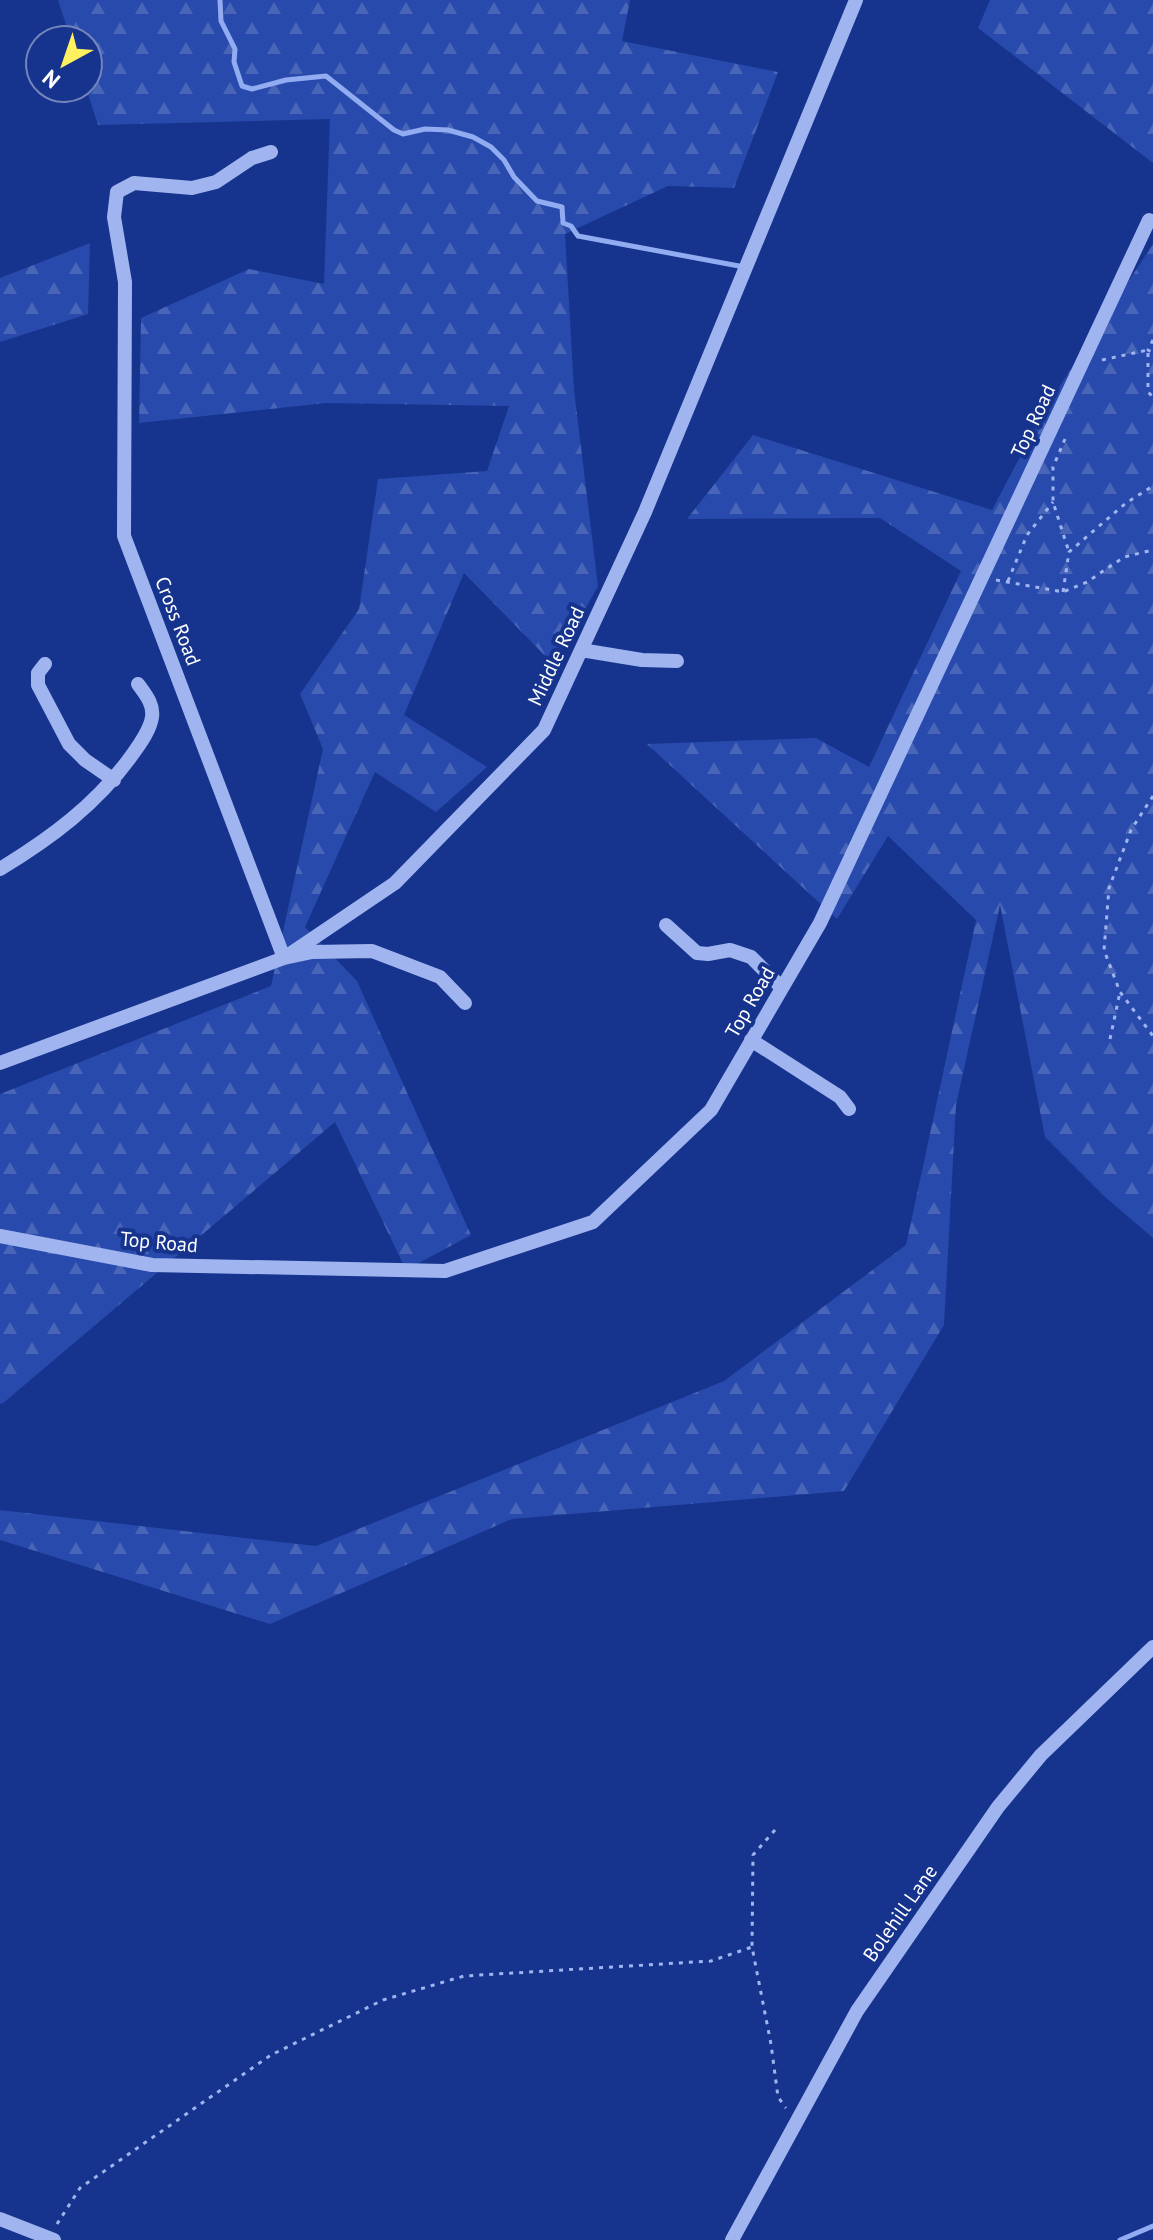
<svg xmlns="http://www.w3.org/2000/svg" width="1153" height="2240" viewBox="0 0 1153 2240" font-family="'PT Sans',sans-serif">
	<defs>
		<pattern id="forest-firs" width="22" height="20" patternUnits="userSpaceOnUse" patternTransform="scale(2)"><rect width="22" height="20" fill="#284aac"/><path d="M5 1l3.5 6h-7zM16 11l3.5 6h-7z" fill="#4865b8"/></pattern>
	</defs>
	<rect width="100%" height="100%" fill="#16338d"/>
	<!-- forest -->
	<path fill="url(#forest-firs)" d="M 58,0 L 630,0 L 622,41 L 778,72 L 734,188 L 668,186 L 565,234 L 574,390 L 598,586 L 554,665 L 464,573 L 404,715 L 487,767 L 436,812 L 375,772 L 305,927 L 357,981 L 471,1235 L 406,1270 L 335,1122 L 2,1404 L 0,1403 L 0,1094 L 271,986 L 323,749 L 300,694 L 359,609 L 378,479 L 487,471 L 509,406 L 326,403 L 139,423 L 141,318 L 249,269 L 324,284 L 330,119 L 98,125 L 86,88 L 88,88 L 88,40 L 71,40 Z
		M 990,0 L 1153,0 L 1153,163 L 978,28 Z
		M 90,243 L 88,314 L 0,342 L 0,278 Z
		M 1153,244 L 1153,1238 L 1104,1196 L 1045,1137 L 1000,905 L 956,1105 L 944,1325 L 844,1491 L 512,1519 L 270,1624 L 0,1540 L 0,1510 L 316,1546 L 724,1381 L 906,1245 L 976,920 L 888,836 L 837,919 L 647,744 L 816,738 L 869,767 L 961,571 L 880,518 L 687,519 L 753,435 L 992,510 L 1048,404 Z"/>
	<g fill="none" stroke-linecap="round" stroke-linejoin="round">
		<!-- stream -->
		<path stroke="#92acf2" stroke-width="5" d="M 220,0 L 221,21 L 235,49 L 234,62 L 242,86 L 252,89 L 286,80 L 326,76 L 394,130 L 403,134 L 425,129 L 448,130 L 473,137 L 491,147 L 504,160 L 514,177 L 537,201 L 562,207 L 563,223 L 571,226 L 578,236 L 739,266
			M 1120,2240 L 1153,2226"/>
		<!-- path -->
		<path stroke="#a0b5f0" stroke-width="3" stroke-dasharray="4 6" stroke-linecap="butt" d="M 1153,340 L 1148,350 L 1153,353
			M 1102,360 L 1148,350 L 1148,392 L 1153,397
			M 1065,439 L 1053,467 L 1053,502 L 1069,552
			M 996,580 L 1063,592 L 1087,582 L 1124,557 L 1153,550
			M 1008,581 L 1027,535 L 1053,502
			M 1063,592 L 1069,552 L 1126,503 L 1153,486
			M 1153,796 L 1131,830 L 1109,888 L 1104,950 L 1120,992 L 1153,1036
			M 1110,1039 L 1120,992
			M 775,1830 L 753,1855 L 752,1947 L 771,2044 L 778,2097 L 786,2108
			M 57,2224 L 80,2188 L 271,2055 L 383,2000 L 464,1976 L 711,1961 L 752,1947"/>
		<!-- minor -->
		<path stroke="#a0b5f0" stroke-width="14" d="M 271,152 L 252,158 L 216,182 L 192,188 L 134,183 L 117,192 L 114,217 L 125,282 L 124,536 L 284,958 L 312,952 L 372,951 L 440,977 L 465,1003
			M 581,650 L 642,660 L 677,661
			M 45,664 L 38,673 L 38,685 L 69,744 L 85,760 L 114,780
			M 0,869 C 51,838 97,804 132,755 C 139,745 150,731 152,717 C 154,704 145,694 138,684
			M 666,925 L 697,953 L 708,954 L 730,950 L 751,957 L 782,988
			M 751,1040 L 840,1097 L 849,1109
			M 0,1063 L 284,958 L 395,883 L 544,730 L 645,512 L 856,0
			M 0,1236 L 152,1265 L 445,1271 L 593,1222 L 711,1110 L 820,923 L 1149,220
			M 0,2219 L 54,2240
			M 732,2240 L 857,2011 L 998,1807 L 1041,1755 L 1153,1647"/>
	</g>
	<g text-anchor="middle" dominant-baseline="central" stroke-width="8" stroke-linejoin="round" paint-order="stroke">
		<!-- street labels -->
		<g font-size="20" fill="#fff" stroke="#16338d">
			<text transform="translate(1033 421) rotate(-65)">Top Road</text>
			<text transform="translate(178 621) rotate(69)">Cross Road</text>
			<text transform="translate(556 656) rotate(-65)">Middle Road</text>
			<text transform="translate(750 1002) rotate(-60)">Top Road</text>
			<text transform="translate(159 1242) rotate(5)">Top Road</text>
			<text transform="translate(900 1913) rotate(-55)">Bolehill Lane</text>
		</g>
	</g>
	<!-- north arrow -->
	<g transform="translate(64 64) rotate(220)"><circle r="38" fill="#16338d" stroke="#7385bb" stroke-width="2"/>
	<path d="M0-6L14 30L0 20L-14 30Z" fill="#fff05f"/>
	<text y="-12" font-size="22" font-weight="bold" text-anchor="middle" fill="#ffffff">N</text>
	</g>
</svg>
